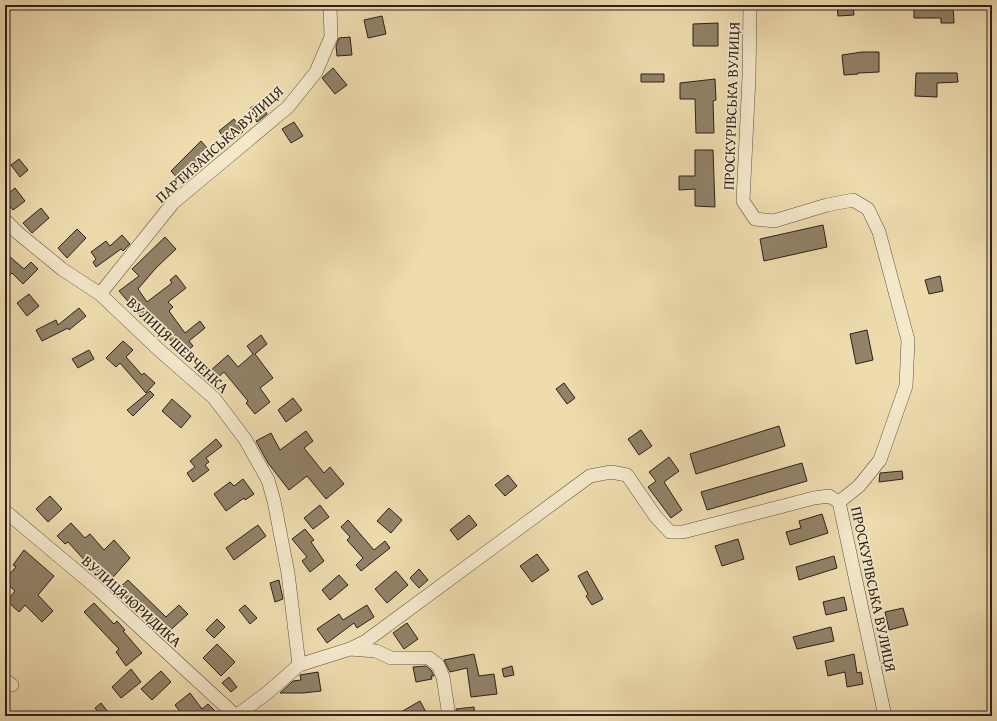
<svg xmlns="http://www.w3.org/2000/svg" width="997" height="721" viewBox="0 0 997 721" font-family="'Gentium Book Plus',serif">
	<rect width="100%" height="100%" fill="#eedcaf"/>
	<filter id="stains"><feTurbulence type="fractalNoise" baseFrequency=".005" numOctaves="4"/><feColorMatrix values="0 0 0 0 .2 0 0 0 0 .09 0 0 0 0 .02 0 0 0 .5 -.17"/></filter>
	<radialGradient id="worn" r=".72"><stop offset=".6" stop-color="#630" stop-opacity="0"/><stop offset="1" stop-color="#630" stop-opacity=".3"/></radialGradient>
	<!-- building -->
	<path fill="#918268" stroke="#2c201b" d="M 837,5 L 853,5 L 854,15 L 838,16 Z
		M 914,5 L 953,5 L 954,23 L 941,23 L 941,18 L 914,18 Z
		M 382,16 L 386,34 L 368,38 L 364,20 Z
		M 718,23 L 718,46 L 693,46 L 693,24 Z
		M 350,37 L 352,55 L 337,56 L 336,46 L 339,38 Z
		M 862,52 L 879,52 L 879,72 L 858,73 L 858,74 L 844,75 L 842,55 Z
		M 333,68 L 347,85 L 335,94 L 322,78 Z
		M 916,73 L 957,73 L 958,82 L 937,83 L 937,97 L 915,96 Z
		M 641,74 L 664,74 L 664,82 L 641,82 Z
		M 715,79 L 716,100 L 713,101 L 714,133 L 696,133 L 695,99 L 680,99 L 680,83 Z
		M 260,102 L 267,114 L 257,122 L 250,108 Z
		M 234,119 L 243,132 L 228,144 L 219,131 Z
		M 294,122 L 303,136 L 291,143 L 282,129 Z
		M 201,141 L 214,156 L 182,183 L 171,171 Z
		M 695,150 L 713,150 L 715,207 L 695,206 L 695,189 L 679,190 L 679,176 L 695,176 Z
		M 19,159 L 28,170 L 20,177 L 11,165 Z
		M 15,188 L 25,201 L 13,210 L 5,200 L 5,196 Z
		M 41,208 L 49,218 L 32,233 L 23,223 Z
		M 823,225 L 827,247 L 764,261 L 760,239 Z
		M 77,229 L 86,238 L 67,258 L 58,248 Z
		M 122,235 L 130,244 L 123,251 L 121,249 L 96,267 L 93,262 L 96,259 L 91,252 L 106,241 L 110,246 Z
		M 165,237 L 176,249 L 156,268 L 138,289 L 147,302 L 172,283 L 170,280 L 176,275 L 186,288 L 168,302 L 173,307 L 169,311 L 185,333 L 200,321 L 205,328 L 189,341 L 193,346 L 183,355 L 155,322 L 149,326 L 119,291 L 139,276 L 132,269 Z
		M 9,256 L 24,269 L 31,262 L 38,269 L 23,284 L 12,273 L 5,280 L 5,261 Z
		M 940,276 L 943,291 L 929,294 L 925,280 Z
		M 29,294 L 39,306 L 27,316 L 17,303 Z
		M 79,308 L 86,316 L 69,330 L 68,328 L 42,341 L 36,330 L 56,320 L 58,325 Z
		M 867,330 L 873,360 L 856,364 L 850,334 Z
		M 261,335 L 267,344 L 255,354 L 273,378 L 260,388 L 270,402 L 255,414 L 246,403 L 248,401 L 224,372 L 210,384 L 196,370 L 204,363 L 210,371 L 228,355 L 238,367 L 253,354 L 247,346 Z
		M 123,341 L 133,350 L 126,357 L 142,375 L 144,373 L 155,383 L 146,393 L 120,363 L 116,367 L 106,358 Z
		M 89,350 L 94,359 L 78,368 L 72,359 Z
		M 564,383 L 575,398 L 567,404 L 556,389 Z
		M 150,391 L 154,395 L 133,416 L 127,410 Z
		M 293,398 L 302,410 L 286,422 L 278,410 Z
		M 172,399 L 191,416 L 181,428 L 162,411 Z
		M 779,426 L 785,446 L 696,474 L 690,454 Z
		M 641,430 L 652,446 L 639,455 L 628,439 Z
		M 306,431 L 313,441 L 304,448 L 324,473 L 330,467 L 344,484 L 326,499 L 307,476 L 289,490 L 268,463 L 256,441 L 271,433 L 280,450 Z
		M 216,439 L 222,446 L 206,458 L 209,462 L 205,465 L 209,470 L 193,482 L 187,473 L 195,467 L 190,461 Z
		M 669,457 L 679,471 L 664,482 L 682,510 L 671,518 L 648,487 L 656,481 L 649,472 Z
		M 802,463 L 807,481 L 707,510 L 701,492 Z
		M 902,471 L 903,479 L 879,482 L 880,473 Z
		M 508,475 L 517,486 L 505,496 L 495,485 Z
		M 243,479 L 254,494 L 245,500 L 244,498 L 226,511 L 214,494 L 230,482 L 234,486 Z
		M 50,496 L 62,509 L 48,522 L 36,509 Z
		M 320,505 L 329,517 L 313,529 L 304,518 Z
		M 389,508 L 402,520 L 391,533 L 377,521 Z
		M 822,514 L 828,533 L 790,545 L 786,532 L 801,528 L 799,521 Z
		M 469,515 L 477,525 L 458,540 L 450,530 Z
		M 348,520 L 374,550 L 385,541 L 390,548 L 361,571 L 356,565 L 363,558 L 347,540 L 350,537 L 341,527 Z
		M 71,523 L 85,538 L 90,534 L 104,550 L 114,540 L 130,558 L 107,584 L 106,584 L 86,565 L 87,563 L 68,542 L 65,544 L 57,536 Z
		M 258,525 L 266,536 L 234,560 L 226,548 Z
		M 305,529 L 314,540 L 311,542 L 324,561 L 310,572 L 302,561 L 307,557 L 292,539 Z
		M 738,539 L 744,559 L 722,566 L 715,546 Z
		M 24,550 L 54,576 L 38,595 L 53,611 L 42,622 L 25,605 L 19,612 L 7,601 L 15,591 L 5,582 L 5,579 L 16,567 L 13,565 Z
		M 537,554 L 549,570 L 532,582 L 520,566 Z
		M 834,556 L 837,568 L 799,580 L 796,567 Z
		M 419,569 L 428,580 L 419,588 L 410,578 Z
		M 396,571 L 408,585 L 387,603 L 375,589 Z
		M 587,571 L 603,599 L 592,605 L 586,596 L 588,594 L 578,576 Z
		M 339,575 L 348,585 L 330,600 L 322,590 Z
		M 128,580 L 166,617 L 179,605 L 188,614 L 165,635 L 117,590 Z
		M 279,580 L 283,599 L 275,602 L 270,583 Z
		M 844,597 L 847,610 L 826,615 L 823,602 Z
		M 94,603 L 114,624 L 117,621 L 125,630 L 123,631 L 142,653 L 126,666 L 116,652 L 119,649 L 84,612 Z
		M 245,605 L 257,618 L 250,624 L 239,610 Z
		M 367,605 L 374,617 L 357,628 L 354,623 L 327,643 L 317,629 L 339,614 L 343,620 Z
		M 903,608 L 908,625 L 889,630 L 885,612 Z
		M 217,619 L 225,627 L 214,638 L 206,630 Z
		M 407,623 L 418,639 L 404,649 L 393,633 Z
		M 831,627 L 834,641 L 797,649 L 793,637 Z
		M 217,644 L 235,662 L 221,676 L 203,658 Z
		M 474,654 L 479,676 L 494,674 L 497,694 L 471,697 L 467,668 L 450,672 L 444,660 Z
		M 854,654 L 857,673 L 861,672 L 863,684 L 847,687 L 845,672 L 828,676 L 825,661 Z
		M 426,666 L 431,670 L 434,676 L 431,676 L 432,679 L 416,682 L 413,667 Z
		M 512,666 L 514,675 L 504,677 L 502,669 Z
		M 131,669 L 141,682 L 121,698 L 112,687 Z
		M 161,671 L 171,682 L 152,700 L 141,689 Z
		M 318,672 L 321,691 L 303,693 L 280,693 L 293,681 L 301,680 L 300,675 Z
		M 229,677 L 237,687 L 231,692 L 222,683 Z
		M 190,693 L 202,709 L 208,704 L 220,716 L 183,716 L 175,705 Z
		M 420,701 L 428,716 L 394,716 Z
		M 101,703 L 111,716 L 101,716 L 95,708 Z
		M 474,707 L 475,716 L 457,716 L 456,709 Z"/>
	<g fill="none" stroke-linecap="round" stroke-linejoin="round">
		<!-- street casing -->
		<g stroke="#5c4f40" stroke-width="14">
			<path id="street" d="M 750,5 L 749,77 L 743,201 L 755,219 L 774,221 L 827,205 L 853,200 L 868,209 L 879,232 L 908,340 L 906,386 L 880,460 L 859,486 L 839,502 L 885,716
				M 5,220 L 18,233 L 62,269 L 100,294 L 159,350 L 214,398 L 245,439 L 268,480 L 274,501 L 288,573 L 299,665 L 267,693 L 236,716
				M 100,294 L 173,203 L 288,107 L 316,72 L 331,37 L 330,5
				M 5,511 L 99,590 L 236,716
				M 350,649 L 376,651 L 391,658 L 429,658 L 438,665 L 443,677 L 449,716
				M 299,665 L 350,649 L 366,641 L 590,476 L 611,472 L 627,475 L 656,517 L 670,532 L 683,532 L 814,498 L 829,496 L 839,502
				M 5,680 L 12,685"/>
		</g>
		<!-- street -->
		<use href="#street" stroke="#f4e8cb" stroke-width="13"/>
	</g>
	<g text-anchor="middle" dominant-baseline="central" stroke-width="3.5" stroke-linejoin="round" paint-order="stroke">
		<!-- street labels -->
		<g font-size="15" fill="#2c201b" stroke="#f4e8cb">
			<text transform="translate(731 106) rotate(-88)">ПРОСКУРІВСЬКА ВУЛИЦЯ</text>
			<text transform="translate(219 144) rotate(-42)">ПАРТИЗАНСЬКА ВУЛИЦЯ</text>
			<text transform="translate(178 345) rotate(43)">ВУЛИЦЯ ШЕВЧЕНКА</text>
			<text transform="translate(874 589) rotate(78)">ПРОСКУРІВСЬКА ВУЛИЦЯ</text>
			<text transform="translate(132 601) rotate(42)">ВУЛИЦЯ ЮРИДИКА</text>
		</g>
	</g>
	<!-- margin -->
	<rect width="997" height="721" fill="none" stroke="#eedcaf" stroke-width="20"/>
	<rect x="6" y="6" width="985" height="709" fill="none" stroke="#2c201b" stroke-width="2"/>
	<rect x="10" y="10" width="977" height="701" fill="none" stroke="#2c201b"/>
	<rect width="100%" height="100%" filter="url(#stains)"/>
	<rect width="100%" height="100%" fill="url(#worn)"/>
</svg>
